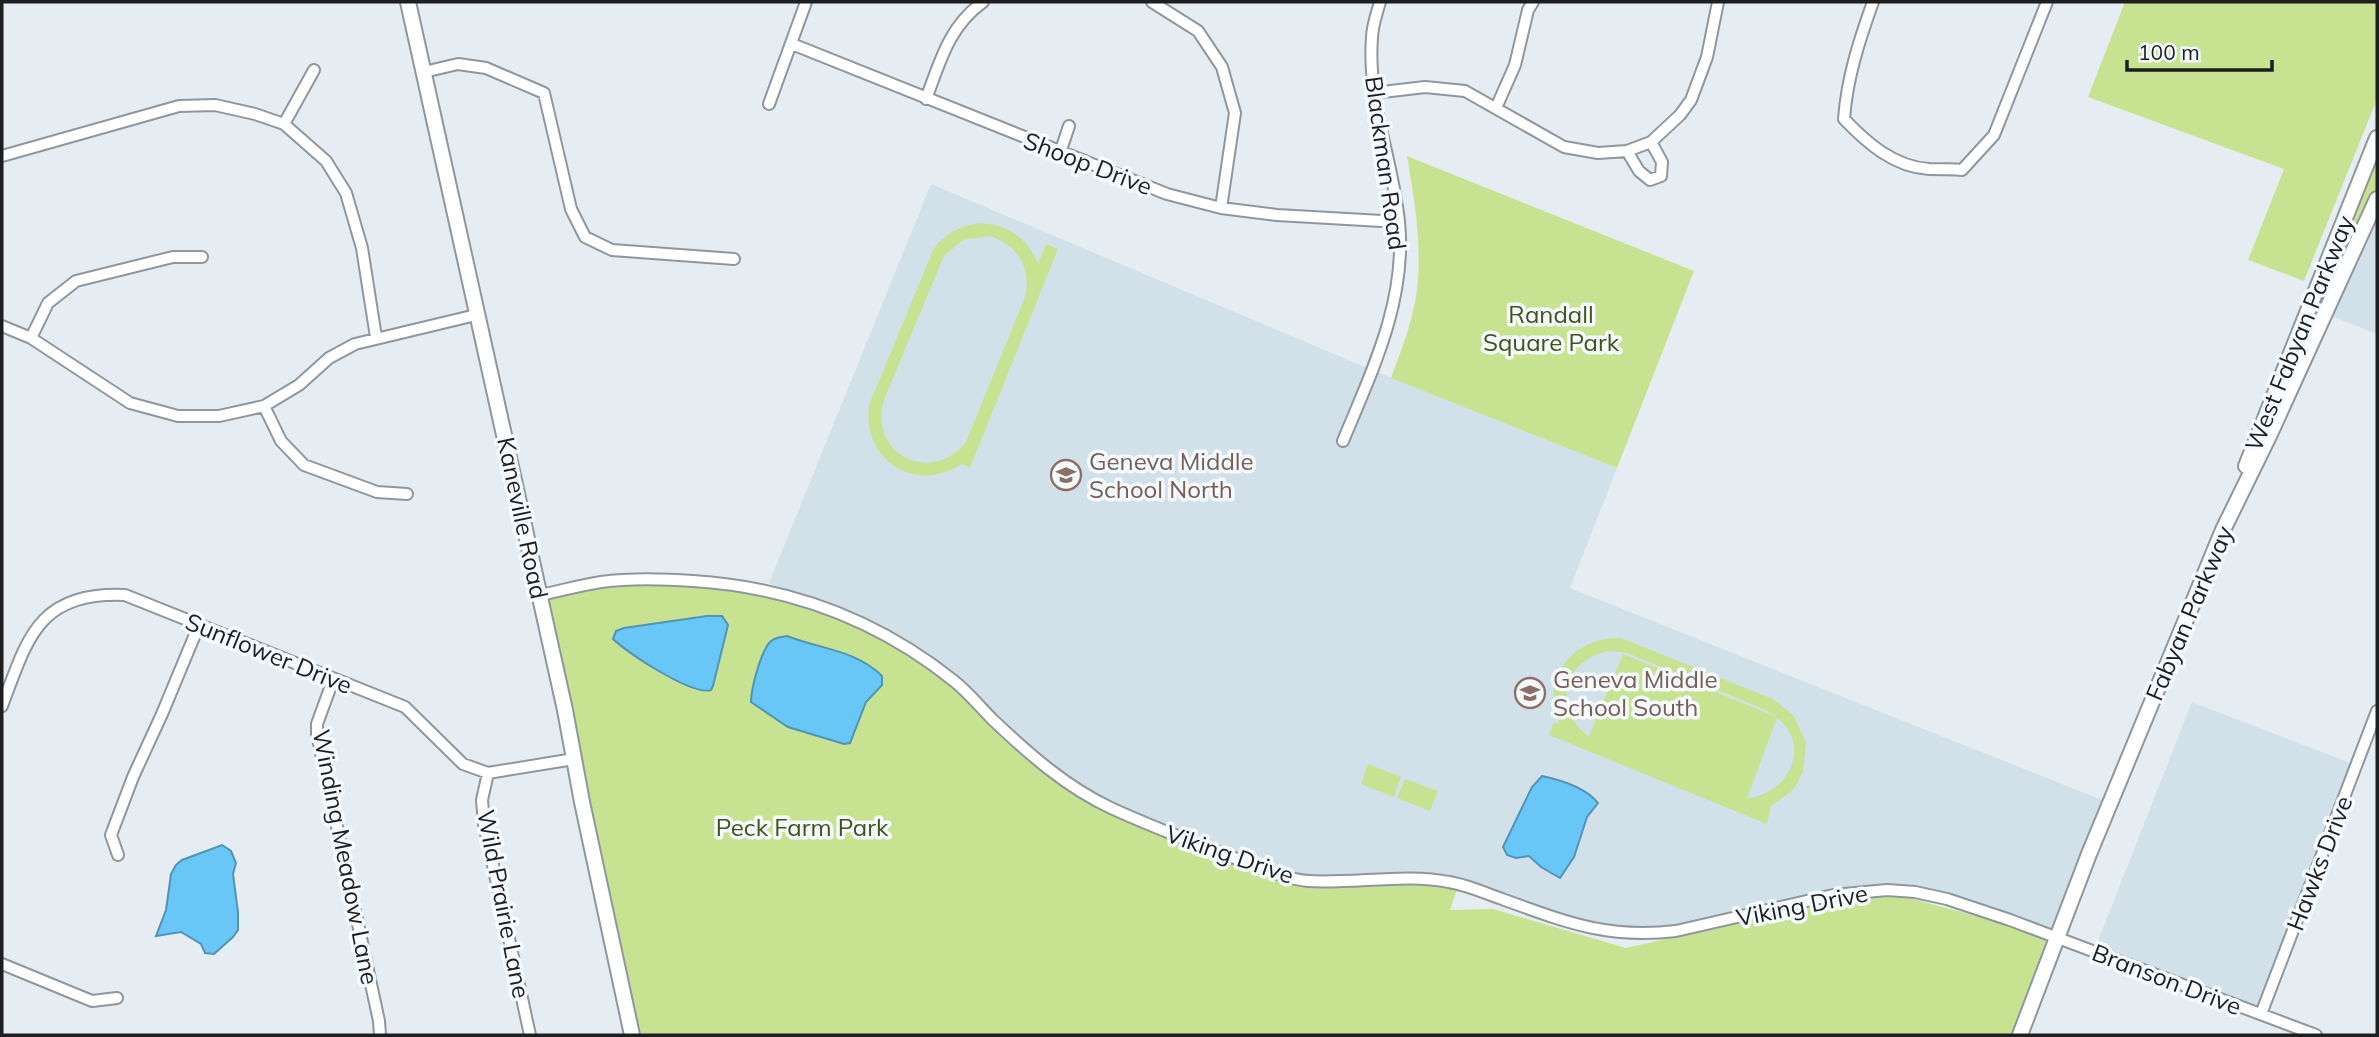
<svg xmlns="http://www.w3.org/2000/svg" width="2379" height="1037" viewBox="0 0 2379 1037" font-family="Mulish,sans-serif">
	<rect width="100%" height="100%" fill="#e6edf2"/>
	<!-- built -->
	<path fill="#d2e0ea" d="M 931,184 L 1365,367 L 1617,468 L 1570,588 L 2107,802 L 2055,931 L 1944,894 L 1908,888 L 1869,886 L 1844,889 L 1680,927 L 1628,931 L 1577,921 L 1456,876 L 1428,874 L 1331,878 L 1303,876 L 1253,861 L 1170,830 L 1109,802 L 1061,772 L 998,718 L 952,674 L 907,642 L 868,620 L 769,583 Z
		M 2377,214 L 2377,334 L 2331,316 Z
		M 2192,702 L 2353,764 L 2258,1009 L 2096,946 Z"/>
	<!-- green -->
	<path fill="#c7e391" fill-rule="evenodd" d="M 2125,2 L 2377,2 L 2377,99 L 2304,281 L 2248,260 L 2284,169 L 2088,97 Z
		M 2377,150 L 2377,189 L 2264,434 Z
		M 1407,156 L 1694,271 L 1617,468 L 1391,378 C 1403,346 1416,313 1418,279 C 1421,238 1414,197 1407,156 Z
		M 979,223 C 1007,224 1028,238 1038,264 L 1046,244 L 1058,249 L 970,468 L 962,464 C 915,494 862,461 869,405 L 934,248 C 946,233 960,226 979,223 ZM 988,236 C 1017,243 1032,268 1025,297 L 966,442 C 931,486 868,454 884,400 L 944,256 L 963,240 Z
		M 661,579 L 766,590 L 868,625 L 956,682 L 1035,759 L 1107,806 L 1293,879 L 1459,884 L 1450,910 L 1493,909 L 1626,948 L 1883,891 L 2058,938 L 2019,1035 L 638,1035 L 540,595 Z
		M 1621,638 L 1773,699 L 1794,716 L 1806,743 L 1803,772 L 1793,790 L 1771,806 L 1767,824 L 1549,735 L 1554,722 L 1560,724 C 1539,679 1573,636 1621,638 ZM 1611,651 L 1627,653 L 1766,710 L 1777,717 L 1623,654 L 1589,736 C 1550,710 1565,656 1611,651 ZM 1777,718 C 1813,745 1788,795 1747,798 Z
		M 1368,764 L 1401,777 L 1394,797 L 1361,784 Z
		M 1405,779 L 1438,791 L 1430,811 L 1397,798 Z"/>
	<!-- water -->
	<path fill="#69c7f7" stroke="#5294b6" stroke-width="2" d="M 707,616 L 722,616 L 728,625 L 713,686 L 711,690 C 692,696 628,653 613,639 L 616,631 L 624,628 Z
		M 787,636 C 820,649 856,650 882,676 L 882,685 L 866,702 L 850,743 L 844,744 L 788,727 L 751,702 C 751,689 761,650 771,641 C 776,637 781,637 787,636 Z
		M 1542,776 C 1561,780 1586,788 1598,803 L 1587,817 L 1574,857 L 1560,878 L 1541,867 L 1529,856 L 1516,858 L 1507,855 L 1503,847 L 1532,787 Z
		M 222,845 L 231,851 L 236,863 L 233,874 L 238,912 L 238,930 L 233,937 L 214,954 L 205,953 L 201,944 L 181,932 L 156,936 L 166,910 L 171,874 L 176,865 L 182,860 Z"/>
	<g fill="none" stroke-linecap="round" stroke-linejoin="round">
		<!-- minor casing -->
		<g stroke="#90979c" stroke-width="14">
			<path id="minor" d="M 1152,2 L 1198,31 L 1222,67 L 1235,113 L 1221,208
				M 1873,2 C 1859,41 1847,78 1844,119 C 1867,143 1894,167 1929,169 C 1940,169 1951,169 1962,170 L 1994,135 L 2047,2
				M 792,44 L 1167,194 L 1221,208 L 1277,215 L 1399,222
				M 424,72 L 458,64 L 486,68 L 544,93 L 571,209 L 585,237 L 612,250 L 734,259
				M 1374,93 L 1425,87 L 1465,91 L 1564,147 L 1598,153 L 1627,151 L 1651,142 L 1680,115 L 1691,100 L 1707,57 L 1718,2
				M 926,99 C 940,62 949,26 983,2
				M 769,104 L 806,2
				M 1496,108 L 1515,65 L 1528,10 L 1533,2
				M 284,124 L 314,70
				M 1627,151 L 1639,171 L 1650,180 L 1661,176 L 1662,162 L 1651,142
				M 1060,153 L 1069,126
				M 2,156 L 179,106 L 215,105 L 255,114 L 284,124 L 326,161 L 346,193 L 362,248 L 376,337
				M 2,326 L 31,338 L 130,403 L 178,416 L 219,416 L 264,406 L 299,385 L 329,358 L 355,344 L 476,315
				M 31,338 L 48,303 L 76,281 L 173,257 L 202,257
				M 264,406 L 281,441 L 304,465 L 377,492 L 407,494
				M 1343,441 C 1372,371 1407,300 1399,222 C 1393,160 1367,101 1372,38 C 1372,26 1377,13 1380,2
				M 540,595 C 560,591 581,585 601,582 C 631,578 663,579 693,581 C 789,587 878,620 954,681 C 968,692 980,707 993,720 C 1029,754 1066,787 1111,808 C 1152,827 1195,843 1237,859 C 1260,867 1284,879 1308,881 C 1352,884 1408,873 1449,882 C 1467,885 1485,893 1502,899 C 1566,922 1606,939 1676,931 L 1833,895 L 1887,890 L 1915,892 L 1947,899 L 2010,920 L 2316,1035
				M 333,680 L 317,724 L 317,734 L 379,1021 L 380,1035
				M 2,706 C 28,637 38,592 125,595 L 405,707 L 463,764 L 488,773 L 574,759
				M 488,773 L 482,800 L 484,824 L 530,1035
				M 118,855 L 111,835 L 133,777 L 162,714 L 199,625
				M 2,964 L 92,1001 L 117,998
				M 2261,1014 L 2377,711"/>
		</g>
		<!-- major casing -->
		<g stroke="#90979c" stroke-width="18">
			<path id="major" d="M 408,2 L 565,710 L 582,802 L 632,1035
				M 2246,466 L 2377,138
				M 2020,1035 L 2089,854 L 2223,530 L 2269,436 L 2377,199"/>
		</g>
		<!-- minor -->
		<use href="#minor" stroke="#fff" stroke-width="10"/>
		<!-- major -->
		<use href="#major" stroke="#fff" stroke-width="14"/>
	</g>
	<!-- icons -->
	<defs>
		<g id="school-ring" transform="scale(1.575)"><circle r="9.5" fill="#f4fafe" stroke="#8d6e63" stroke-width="1.5"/><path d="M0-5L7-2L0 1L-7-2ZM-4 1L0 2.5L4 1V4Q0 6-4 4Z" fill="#8d6e63"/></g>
	</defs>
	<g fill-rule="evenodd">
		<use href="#school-ring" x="1066" y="475"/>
		<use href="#school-ring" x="1530" y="693"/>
	</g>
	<g text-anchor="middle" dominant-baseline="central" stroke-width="7" stroke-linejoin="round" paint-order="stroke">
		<!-- street labels -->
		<g font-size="24" fill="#1c1e20" stroke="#f4fafe">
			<text transform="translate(1088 163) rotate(21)">Shoop Drive</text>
			<text transform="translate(1386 163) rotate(82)">Blackman Road</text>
			<text transform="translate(2299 333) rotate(-68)">West Fabyan Parkway</text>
			<text transform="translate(523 518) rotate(78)">Kaneville Road</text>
			<text transform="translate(2189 613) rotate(-67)">Fabyan Parkway</text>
			<text transform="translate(269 653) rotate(22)">Sunflower Drive</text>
			<text transform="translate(1230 854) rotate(19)">Viking Drive</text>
			<text transform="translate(346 857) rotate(79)">Winding Meadow Lane</text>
			<text transform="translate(2319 863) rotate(-69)">Hawks Drive</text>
			<text transform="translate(504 904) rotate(79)">Wild Prairie Lane</text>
			<text transform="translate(1802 905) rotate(-11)">Viking Drive</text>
			<text transform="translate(2167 979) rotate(21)">Branson Drive</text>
		</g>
		<!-- park labels -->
		<g font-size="24" fill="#415318" stroke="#f4fafe">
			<text x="1551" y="314">Randall<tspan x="1551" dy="28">Square Park</tspan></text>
			<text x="802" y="827">Peck Farm Park</text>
		</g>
		<!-- education labels -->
		<g font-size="24" fill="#785e54" stroke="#f4fafe" text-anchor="start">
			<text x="1089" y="461">Geneva Middle<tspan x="1089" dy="28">School North</tspan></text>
			<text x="1553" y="679">Geneva Middle<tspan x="1553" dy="28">School South</tspan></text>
		</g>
	</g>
	<!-- border -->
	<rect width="2379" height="1037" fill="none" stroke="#1c1e20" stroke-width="7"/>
	<!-- scale -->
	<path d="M2127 60v10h145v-10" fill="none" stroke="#1c1e20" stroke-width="3.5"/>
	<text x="2138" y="60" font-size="21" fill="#1c1e20" stroke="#f4fafe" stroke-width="5" paint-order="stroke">100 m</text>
</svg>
